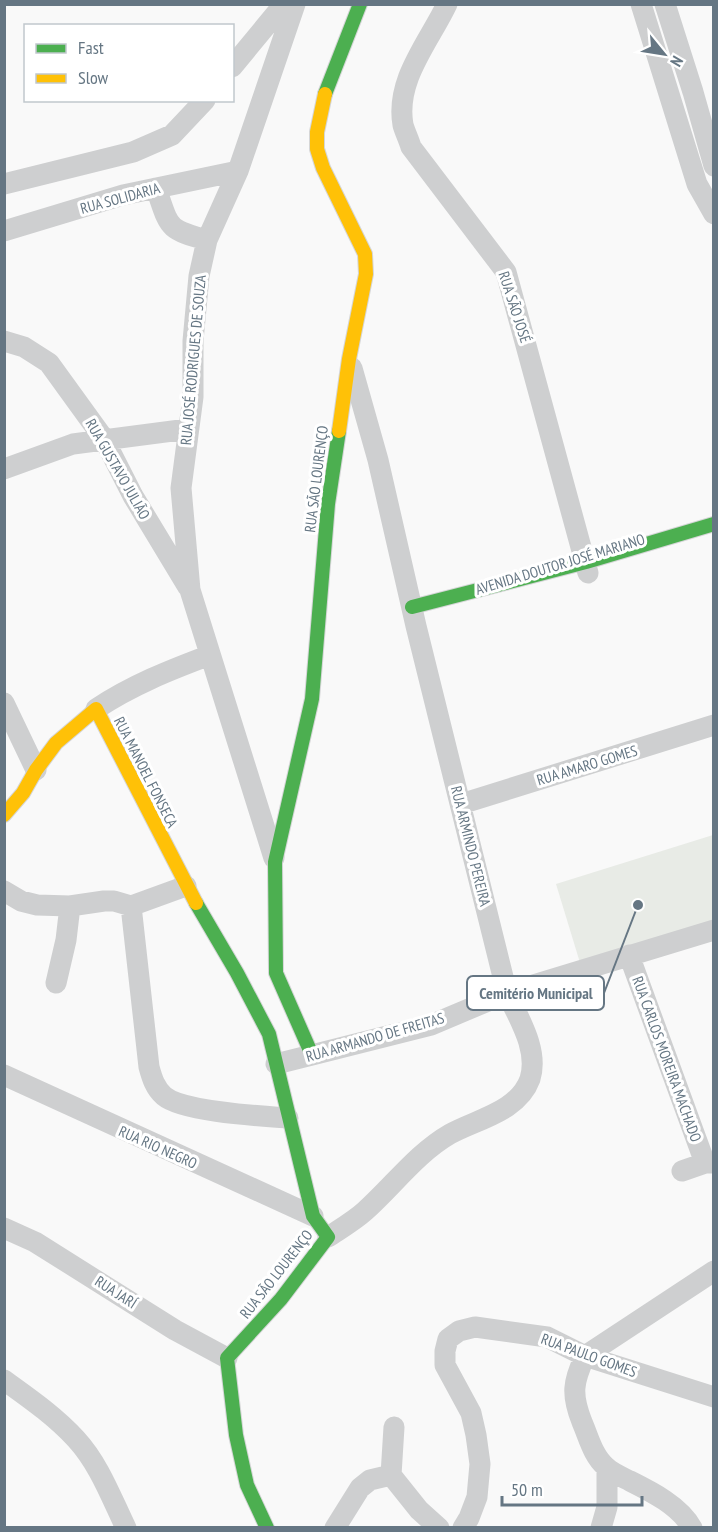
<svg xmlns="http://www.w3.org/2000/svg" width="718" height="1532" viewBox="0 0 718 1532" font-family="'PT Sans Narrow',sans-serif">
	<rect width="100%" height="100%" fill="#f9f9f9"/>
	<!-- green -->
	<path fill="#e8ebe6" d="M 713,835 L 713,925 L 581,966 L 556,884 Z"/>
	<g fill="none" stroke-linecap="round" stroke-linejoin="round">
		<!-- fast casing -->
		<g stroke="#d5d6d7" stroke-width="16">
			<path id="fast" d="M 325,94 L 360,4
				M 412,607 L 586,562 L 714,524
				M 196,903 L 237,973 L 269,1034 L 313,1216 L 328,1237 L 281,1299 L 227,1358 L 236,1435 L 247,1485 L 267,1528
				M 312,1055 L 276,973 L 275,862 L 312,699 L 328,504 L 339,431"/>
		</g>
		<!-- slow casing -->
		<g stroke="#d5d6d7" stroke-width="16">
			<path id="slow" d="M 325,94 L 317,132 L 317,149 L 323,168 L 365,254 L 366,274 L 349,359 L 339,431
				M 4,815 L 23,793 L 36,770 L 56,743 L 96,709 L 196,903"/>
		</g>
		<!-- street -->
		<path stroke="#cecfd0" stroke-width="21" d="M 447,4 C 429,42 395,80 403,125 C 405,132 409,140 411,147 L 506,272 L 588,573
			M 641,4 L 697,184 L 714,214
			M 665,4 L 693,92 L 714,166
			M 232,67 L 284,4
			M 4,184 L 133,152 L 172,135 L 205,100
			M 156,188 C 170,228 166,229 207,240
			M 4,231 L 123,195 L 238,171
			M 4,341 L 24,347 L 49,363 L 104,439 L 133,496 L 188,587
			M 4,469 L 73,444 L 188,429
			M 4,703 L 36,770
			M 96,709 C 132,685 170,670 210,655
			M 461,804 L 714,725
			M 274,858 L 190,590 L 181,488 L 193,397 L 193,341 L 199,276 L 207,240 L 238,171 L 295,4
			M 4,891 L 21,901 L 37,905 L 70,906 L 104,901 L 114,901 L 131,906 L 186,886
			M 131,906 L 149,1067 C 152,1078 155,1088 164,1096 C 183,1112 261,1116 288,1118
			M 629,955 L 705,1163
			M 56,983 L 66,940 L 70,906
			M 276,1064 L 431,1025 L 507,993 L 714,930
			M 4,1075 L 313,1216
			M 682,1171 L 705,1163 L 714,1163
			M 4,1228 L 35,1242 L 175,1330 L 227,1358
			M 328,1237 C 340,1229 354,1221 365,1211 C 393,1186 417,1153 450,1134 C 477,1119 518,1112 530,1079 C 539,1050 519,1019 507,993 L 416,626 L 378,460 L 352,368
			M 4,1380 C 29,1398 55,1416 76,1439 C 99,1464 111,1497 126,1528
			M 391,1475 L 419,1510 L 439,1528
			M 335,1528 L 360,1488 L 370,1480 L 391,1475 L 394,1427
			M 463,1528 L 469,1518 L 477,1497 L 480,1464 L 476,1435 L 471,1413 L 445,1365 L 445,1351 L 448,1339 L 459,1331 L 475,1327 L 547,1337 L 585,1356 L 714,1397
			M 601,1528 L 607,1507 L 607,1468
			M 692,1528 C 680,1506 652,1492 630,1481 C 622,1477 612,1473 606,1467 C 593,1456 589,1438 582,1422 C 571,1394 573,1382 585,1356 L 714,1271"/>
		<!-- fast -->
		<use href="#fast" stroke="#4caf50" stroke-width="14"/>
		<!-- slow -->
		<use href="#slow" stroke="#ffc107" stroke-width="14"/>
	</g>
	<g text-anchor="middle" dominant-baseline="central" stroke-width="6" stroke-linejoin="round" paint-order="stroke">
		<!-- street labels -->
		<g font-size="15" fill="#657683" stroke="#fff">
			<text transform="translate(120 198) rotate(-15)">RUA SOLIDARIA</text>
			<text transform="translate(515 307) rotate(72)">RUA SÃO JOSÉ</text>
			<text transform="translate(193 360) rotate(-85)">RUA JOSÉ RODRIGUES DE SOUZA</text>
			<text transform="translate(118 469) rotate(60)">RUA GUSTAVO JULIÃO</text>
			<text transform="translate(316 479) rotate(-83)">RUA SÃO LOURENÇO</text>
			<text transform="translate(560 564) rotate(-17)">AVENIDA DOUTOR JOSÉ MARIANO</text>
			<text transform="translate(587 765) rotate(-17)">RUA AMARO GOMES</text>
			<text transform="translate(146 772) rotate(63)">RUA MANOEL FONSECA</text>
			<text transform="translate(471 846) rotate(76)">RUA ARMINDO PEREIRA</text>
			<text transform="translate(375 1037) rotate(-16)">RUA ARMANDO DE FREITAS</text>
			<text transform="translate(667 1059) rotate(70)">RUA CARLOS MOREIRA MACHADO</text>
			<text transform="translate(158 1147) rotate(24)">RUA RIO NEGRO</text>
			<text transform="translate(276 1274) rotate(-52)">RUA SÃO LOURENÇO</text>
			<text transform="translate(116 1292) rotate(33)">RUA JARÍ</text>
			<text transform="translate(589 1355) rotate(20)">RUA PAULO GOMES</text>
		</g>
	</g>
	<!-- callouts -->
	<path fill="none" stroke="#657683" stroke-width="2" d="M638 905L604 993"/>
	<circle fill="#657683" stroke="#fff" stroke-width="2" cx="638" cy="905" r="6"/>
	<rect fill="#fff" stroke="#657683" stroke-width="2" x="467" y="976" width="137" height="34" rx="6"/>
	<g font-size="16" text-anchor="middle" font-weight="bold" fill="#657683">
		<text x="536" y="999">Cemitério Municipal</text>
	</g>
	<!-- border -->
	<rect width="718" height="1532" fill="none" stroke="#657683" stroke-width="12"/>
	<!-- legend -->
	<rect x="24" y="24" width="210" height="78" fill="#ffffff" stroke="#c1c8cd" stroke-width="1.5"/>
	<rect x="36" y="44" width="30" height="9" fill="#4caf50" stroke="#c1c8cd" stroke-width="1.5"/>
	<text x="78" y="54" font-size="18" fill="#657683">Fast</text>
	<rect x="36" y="74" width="30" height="9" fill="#ffc107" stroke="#c1c8cd" stroke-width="1.5"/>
	<text x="78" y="84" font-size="18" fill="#657683">Slow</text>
	<!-- north arrow -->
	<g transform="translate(664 54) rotate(120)" stroke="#ffffff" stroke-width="4.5" paint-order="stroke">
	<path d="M0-4.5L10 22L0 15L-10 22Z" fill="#657683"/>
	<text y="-9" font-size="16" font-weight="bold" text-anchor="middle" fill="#657683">N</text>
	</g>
	<!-- scale -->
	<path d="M502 1496v9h140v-9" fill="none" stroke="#657683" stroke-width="3"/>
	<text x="511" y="1496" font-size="18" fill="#657683" stroke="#ffffff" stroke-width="4.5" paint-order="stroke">50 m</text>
</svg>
